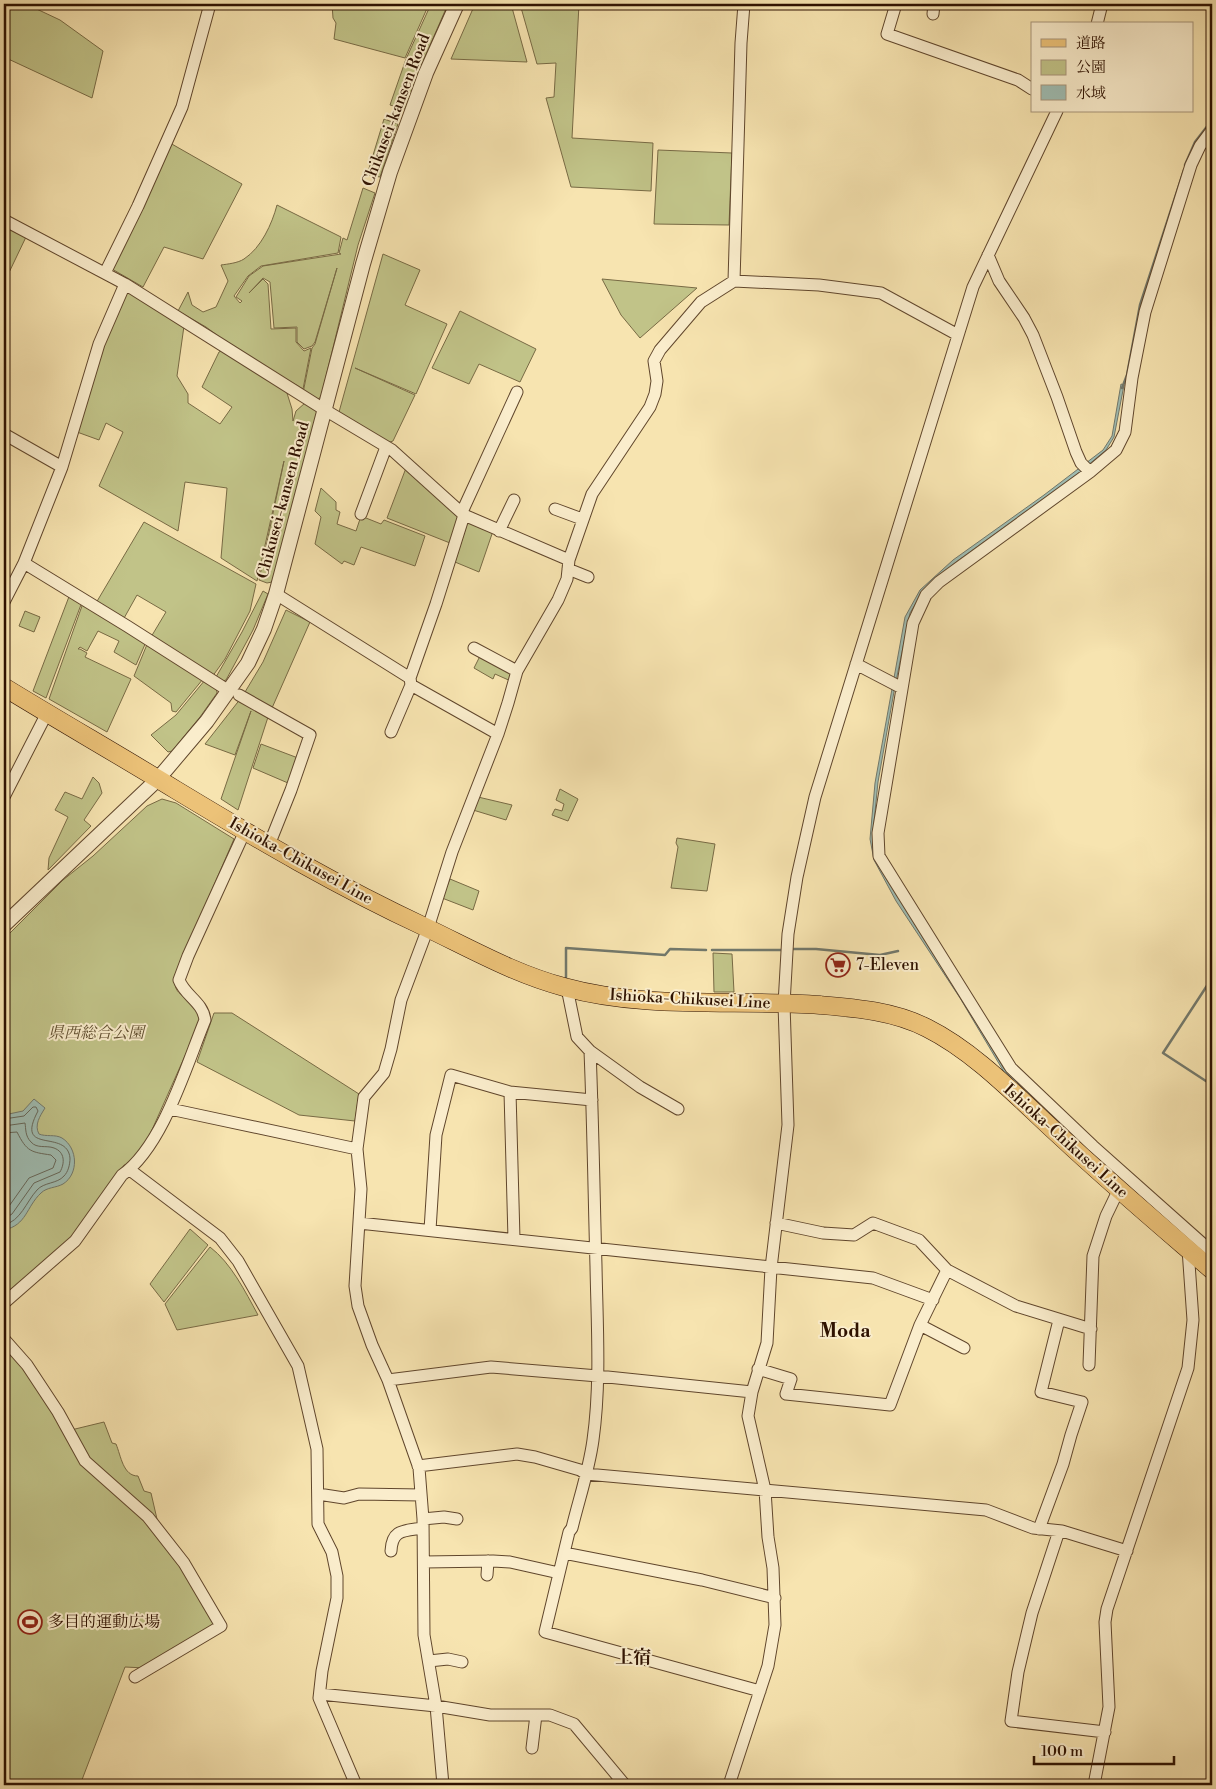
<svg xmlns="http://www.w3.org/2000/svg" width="1216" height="1789" viewBox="0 0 1216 1789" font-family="'Libre Bodoni','Noto Serif JP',serif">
	<rect width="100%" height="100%" fill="#f7e4b0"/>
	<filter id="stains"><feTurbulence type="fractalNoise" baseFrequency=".004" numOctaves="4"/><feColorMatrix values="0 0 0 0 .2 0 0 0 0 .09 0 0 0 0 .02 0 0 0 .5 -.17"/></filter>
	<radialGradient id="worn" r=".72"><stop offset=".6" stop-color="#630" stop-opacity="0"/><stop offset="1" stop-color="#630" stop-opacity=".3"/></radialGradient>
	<!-- green -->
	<path fill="#c1c388" stroke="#786a44" d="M 4,4 L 26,4 L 60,20 L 103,51 L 92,98 L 4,57 Z
		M 332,4 L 429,4 L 405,58 L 334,39 L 336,23 L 333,18 Z
		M 431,4 L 448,4 L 424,59 L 405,109 L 390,105 L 406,59 Z
		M 475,4 L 511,4 L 527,62 L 451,59 Z
		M 520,4 L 579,4 L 572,138 L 653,143 L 651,191 L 571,187 L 546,98 L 554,97 L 556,63 L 537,64 Z
		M 384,119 L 398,124 L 380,177 L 367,175 Z
		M 170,143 L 242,184 L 203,259 L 164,247 L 143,287 L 112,269 Z
		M 658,150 L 732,153 L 729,225 L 654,224 Z
		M 363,188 L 375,193 L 358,245 L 321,397 L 318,399 L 303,393 L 312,348 L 315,344 L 337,268 L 315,342 L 312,346 L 304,349 L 297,342 L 297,327 L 274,328 L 270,282 L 263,278 L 249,293 L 263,279 L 268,284 L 271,329 L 296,328 L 296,342 L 304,351 L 311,348 L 303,389 L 237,350 L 206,327 L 178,311 L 188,292 L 192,305 L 203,312 L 216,307 L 228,281 L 221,265 C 228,264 238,263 244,259 C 261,248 272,224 277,205 L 341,237 L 338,253 L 261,266 L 248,276 L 234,296 L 240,303 L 242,301 L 236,297 L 249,276 L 263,266 L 341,254 L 339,253 L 343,238 L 347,240 Z
		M 4,224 L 26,237 L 4,283 Z
		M 383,254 L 420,270 L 405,305 L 447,324 L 416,394 L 355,368 L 415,395 L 393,441 L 387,443 L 339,412 Z
		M 602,279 L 697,288 L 640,338 L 621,315 Z
		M 129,292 L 184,326 L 177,376 L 188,394 L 188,403 L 220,424 L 232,407 L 202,387 L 219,352 L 223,350 L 286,390 L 292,409 L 293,421 L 296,411 L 305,403 L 318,411 L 272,582 L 267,583 L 259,580 L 284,461 L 257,581 L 221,558 L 227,488 L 185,482 L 178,531 L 99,486 L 123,432 L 106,423 L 99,440 L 77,432 L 103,343 L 125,295 Z
		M 460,311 L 536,349 L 520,382 L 479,364 L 469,384 L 432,368 Z
		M 406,468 L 459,514 L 450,543 L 387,518 Z
		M 321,488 L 336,502 L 336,510 L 340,512 L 337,524 L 356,531 L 361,516 L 381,524 L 384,520 L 425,536 L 415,566 L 361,547 L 354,565 L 344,561 L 342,564 L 315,544 L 321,517 L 315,511 Z
		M 468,521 L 493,531 L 479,572 L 455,562 Z
		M 144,522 L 256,584 L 250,611 L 225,659 L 212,677 L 151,637 L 166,612 L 137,595 L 123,620 L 96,603 Z
		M 263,591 L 268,594 L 253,630 L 226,680 L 223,681 L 216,677 L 242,632 Z
		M 70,594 L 82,602 L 46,698 L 33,691 Z
		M 83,603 L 146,642 L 136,665 L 114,652 L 119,641 L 98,631 L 87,651 L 80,647 L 78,649 L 80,649 L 87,653 L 85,657 L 131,679 L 107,732 L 49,699 Z
		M 286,610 L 310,622 L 272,708 L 245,692 L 263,662 Z
		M 25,611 L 40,617 L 34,632 L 19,626 Z
		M 148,642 L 203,679 L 176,712 L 172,711 L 171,703 L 134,676 Z
		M 481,654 L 515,672 L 513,682 L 495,674 L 493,679 L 474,668 Z
		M 205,680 L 216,686 L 217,693 L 200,717 L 172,751 L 168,752 L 151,735 L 176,715 Z
		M 241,698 L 269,714 L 238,810 L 221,799 L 251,711 L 235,755 L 205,744 Z
		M 261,744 L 298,758 L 288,783 L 253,768 Z
		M 93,777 L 99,783 L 102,793 L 84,820 L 91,826 L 48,870 L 49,858 L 68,817 L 55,810 L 65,792 L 82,799 Z
		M 560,789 L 578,799 L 568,821 L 552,815 L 555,809 L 562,811 L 564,804 L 556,800 Z
		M 478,797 L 512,805 L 506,820 L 473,810 Z
		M 162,799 L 176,803 L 234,839 L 175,975 C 172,999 189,994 198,1008 C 200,1011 200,1017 201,1020 L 147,1141 L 130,1164 L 124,1165 L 79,1232 L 4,1298 L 4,939 L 63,880 L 93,856 L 147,806 Z
		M 677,838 L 715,844 L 707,891 L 671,888 L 678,847 L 676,843 Z
		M 450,879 L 479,891 L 473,910 L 442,898 Z
		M 713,953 L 732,954 L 734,992 L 714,992 Z
		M 214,1013 L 232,1013 L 359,1094 L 355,1121 L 299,1115 L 197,1062 Z
		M 190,1229 L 208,1245 L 164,1302 L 150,1284 Z
		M 210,1247 C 231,1263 245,1291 258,1315 L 177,1330 L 165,1304 Z
		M 4,1345 L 28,1371 L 74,1451 L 146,1521 L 182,1570 L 216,1626 L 145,1668 L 125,1667 L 80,1785 L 4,1785 Z
		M 104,1422 L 112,1443 L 116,1444 C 121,1456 123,1476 138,1476 L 144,1491 L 151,1493 L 157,1519 L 152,1520 L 86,1459 L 71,1430 Z"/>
	<!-- water -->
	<path fill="#9fbdb3" stroke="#72786b" d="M 1121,384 L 1124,385 L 1114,437 L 1106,450 L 1074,477 L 956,562 L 924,590 L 910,613 L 895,686 L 878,782 L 873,832 L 893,889 L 922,935 L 936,954 L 1004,1069 L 1052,1114 L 1050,1116 L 1004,1072 L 960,998 L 896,901 L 874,860 L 870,839 L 875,783 L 905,617 L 920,590 L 953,560 L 1044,495 L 1103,450 L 1112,436 Z
		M 34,1099 L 45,1108 C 40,1116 34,1125 39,1134 C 46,1137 55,1134 62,1138 C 78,1148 79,1174 63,1184 C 56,1188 47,1187 41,1193 C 26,1207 27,1225 4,1230 L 4,1115 L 23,1111 Z"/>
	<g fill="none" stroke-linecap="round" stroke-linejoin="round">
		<!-- shore -->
		<path stroke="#66675a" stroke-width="1" d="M 4,1119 L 24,1116 L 33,1107 L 36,1107 L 38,1111 C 14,1156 67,1128 70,1158 C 70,1165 68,1172 64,1176 C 57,1184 44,1182 37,1190 C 26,1202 21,1221 4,1225
			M 4,1126 L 25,1123 C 26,1129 25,1136 31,1142 C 37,1149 46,1145 54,1148 C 65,1152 65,1163 60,1172 L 34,1183 L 12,1214 L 4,1219
			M 4,1133 L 17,1132 C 27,1152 31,1152 51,1155 L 56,1160 L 53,1168 L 29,1178 L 7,1209 L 4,1211"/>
		<!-- stream -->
		<path stroke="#72786b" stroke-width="2.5" d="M 1185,165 L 1195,142 L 1212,120
			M 1122,388 L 1127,375 L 1140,305 L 1184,170
			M 793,949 L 816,949 L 880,955 L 898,951
			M 712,950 L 782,950
			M 1212,978 L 1163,1053 L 1212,1085
			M 566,979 L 566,948 L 665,955 L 670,949 L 706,950
			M 1050,1114 L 1116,1174"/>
		<!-- minor casing -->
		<g stroke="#60462c" stroke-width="13">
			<path id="minor" d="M 896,4 L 887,34 L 1018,80 L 1032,89
				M 933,14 L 934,4
				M 1097,24 L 1102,4
				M 1212,130 L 1200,146 L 1191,165 L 1145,312 L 1132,378 L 1125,432 L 1116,450 L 1090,472 L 939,582 L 926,595 L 913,623 L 878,833 L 879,856 L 1011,1068 L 1093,1146 L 1212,1252
				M 4,220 L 125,284 L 325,410 L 392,450 L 464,515 L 569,560
				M 988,255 L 999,281 L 1024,318 L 1033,335 L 1057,397 L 1076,452 L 1081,463 L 1090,472
				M 105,273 L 138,206 L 182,107 L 210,4
				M 734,281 L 741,43 L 744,4
				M 4,434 L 62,467
				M 555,509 L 582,519
				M 462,512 L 517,392
				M 361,514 L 386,447
				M 464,515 L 436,604 L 410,678 L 411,685 L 498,734
				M 499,531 L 514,500
				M 24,563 L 127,626 L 229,691
				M 568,569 L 588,577
				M 276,594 L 410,678
				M 4,602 L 24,563 L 62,467 L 99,344 L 125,284
				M 474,648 L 517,671
				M 856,664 L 902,688
				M 239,695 L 310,735 L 291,790 L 269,845
				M 391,732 L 411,685
				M 4,797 L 47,713
				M 567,988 L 577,1037 L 590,1051 L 640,1087 L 678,1109
				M 590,1051 C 593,1123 594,1195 596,1266 C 597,1324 601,1383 593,1440 C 589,1470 579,1499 572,1528 L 569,1532 L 545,1632 L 760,1691
				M 510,1092 L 514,1239
				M 170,1109 L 357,1149
				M 130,1170 L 220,1238 L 238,1261 L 298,1366 L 317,1449 L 318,1524 L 332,1552 L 337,1576 L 337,1598 L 322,1671 L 319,1698 L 356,1785
				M 359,1223 L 873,1278 L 933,1300
				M 776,1223 L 823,1233 L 854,1235 L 873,1223 L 919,1240 L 947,1270 L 1016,1306 L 1091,1329
				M 430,1230 L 436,1135 L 451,1075 L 510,1092 L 592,1100
				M 4,1303 L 75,1241 L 122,1175 C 163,1146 186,1066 205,1020 C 203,1002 185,996 179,980 L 188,956 L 245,831
				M 920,1325 L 964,1348
				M 4,1339 L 27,1365 L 58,1412 L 85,1461 L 148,1517 L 184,1563 L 221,1626 L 135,1677
				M 1089,1365 L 1093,1256 L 1106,1216 L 1119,1189
				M 758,1369 L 791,1379 L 786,1394 L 890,1405 L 920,1325 L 947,1270
				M 388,1380 L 491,1367 L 598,1376 L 752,1392
				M 418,1466 L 517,1454 L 535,1457 L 580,1470 L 586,1474 L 986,1510 L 1033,1528 L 1062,1531 L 1127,1551
				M 318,1494 L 344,1498 L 359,1494 L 421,1495
				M 423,1519 L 444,1517 L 457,1519
				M 1039,1529 L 1063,1464 L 1071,1435 L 1082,1402 L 1041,1392 L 1059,1320
				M 1059,1531 L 1032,1613 L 1018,1672 L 1011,1721 L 1105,1732
				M 391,1551 C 392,1529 404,1531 423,1528
				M 564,1553 L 702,1580 L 775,1598
				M 424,1562 L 493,1561 L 510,1562 L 559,1573
				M 487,1575 L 488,1561
				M 429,1661 L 448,1659 L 462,1662
				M 320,1694 L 436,1706 L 490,1715 L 550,1715 L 574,1724 L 625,1785
				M 532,1748 L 536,1715
				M 443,1785 L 436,1706 L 424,1635 L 423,1519 L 419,1468 L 388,1380 L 372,1345 L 358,1306 L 355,1286 L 361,1189 L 357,1149 L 364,1097 L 384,1073 L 391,1049 L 401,1000 L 428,928 L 452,852 L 498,734 L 508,703 L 517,671 L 558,600 L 567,579 L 569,560 L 592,494 L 650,407 L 655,394 L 657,381 L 654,361 L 660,350 L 701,302 L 734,281 L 819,285 L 881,293 L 958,335
				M 729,1785 L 768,1666 L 775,1625 L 773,1568 L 768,1537 L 765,1490 L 748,1416 L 752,1392 L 767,1343 L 771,1268 L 788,1125 L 784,1004 L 788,934 L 797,877 L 815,797 L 973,287 L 1057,111
				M 1094,1785 L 1109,1707 L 1105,1622 L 1107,1609 L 1188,1368 L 1193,1320 L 1188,1249"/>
		</g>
		<!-- tertiary casing -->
		<g stroke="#60462c" stroke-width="16">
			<path id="tertiary" d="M 4,925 L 158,779 L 207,721 L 248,663 L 264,629 L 276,594 L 363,264 L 390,172 L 426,73 L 457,4"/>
		</g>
		<!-- primary casing -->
		<g stroke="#2e1100" stroke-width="19">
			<path id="primary" d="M 4,687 C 61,722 119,755 176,790 C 257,839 339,887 425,927 C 471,949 515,974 564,987 C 647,1010 735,999 820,1005 C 856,1008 894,1011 927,1028 C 977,1053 1020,1100 1061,1137 C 1110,1183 1161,1226 1212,1270"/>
		</g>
		<!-- minor -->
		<use href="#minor" stroke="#faedcc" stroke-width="11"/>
		<!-- tertiary -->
		<use href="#tertiary" stroke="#faedcc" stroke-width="14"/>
		<!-- primary -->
		<use href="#primary" stroke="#ecc278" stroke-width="18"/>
	</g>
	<!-- icons -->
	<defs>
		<g id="supermarket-ring" transform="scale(1.25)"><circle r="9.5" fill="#faedcc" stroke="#8f2418" stroke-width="1.5"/><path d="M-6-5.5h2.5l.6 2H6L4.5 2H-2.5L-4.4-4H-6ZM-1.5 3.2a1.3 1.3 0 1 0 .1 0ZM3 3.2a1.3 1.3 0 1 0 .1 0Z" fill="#8f2418"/></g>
		<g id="stadium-ring" transform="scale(1.25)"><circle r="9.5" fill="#faedcc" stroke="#8f2418" stroke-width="1.5"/><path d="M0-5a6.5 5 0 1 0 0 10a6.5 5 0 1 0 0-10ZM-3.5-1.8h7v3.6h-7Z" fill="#8f2418"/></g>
	</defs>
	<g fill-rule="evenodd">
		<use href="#supermarket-ring" x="838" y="965"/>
		<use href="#stadium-ring" x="30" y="1622"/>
	</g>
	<g text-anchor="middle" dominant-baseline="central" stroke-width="4" stroke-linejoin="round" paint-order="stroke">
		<!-- street labels -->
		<g font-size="16" fill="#2e1100" stroke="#faedcc">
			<text transform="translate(396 110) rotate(-69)">Chikusei-kansen Road</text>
			<text transform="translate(283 500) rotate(-75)">Chikusei-kansen Road</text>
			<text transform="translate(301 861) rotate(29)">Ishioka-Chikusei Line</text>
			<text transform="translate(690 999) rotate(3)">Ishioka-Chikusei Line</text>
			<text transform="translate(1066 1141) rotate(42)">Ishioka-Chikusei Line</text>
		</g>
		<!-- poi labels -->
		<g font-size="16" fill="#2e1100" stroke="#faedcc" text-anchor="start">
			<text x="856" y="965">7-Eleven</text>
			<text x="48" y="1622">多目的運動広場</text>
		</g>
		<!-- park labels -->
		<g font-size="16" font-style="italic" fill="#614f30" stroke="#faedcc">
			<text x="96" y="1033">県西総合公園</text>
		</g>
		<!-- neighbourhood labels -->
		<g font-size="18" font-weight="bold" fill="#2e1100" stroke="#faedcc">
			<text x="633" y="1657">上宿</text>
		</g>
		<!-- quarter labels -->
		<g font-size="19" font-weight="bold" fill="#2e1100" stroke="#faedcc">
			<text x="845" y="1331">Moda</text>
		</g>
	</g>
	<!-- margin -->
	<rect width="1216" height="1789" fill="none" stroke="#f7e4b0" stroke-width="20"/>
	<rect x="5" y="5" width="1206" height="1779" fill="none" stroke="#2e1100" stroke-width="2.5"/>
	<rect x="10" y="10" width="1196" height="1769" fill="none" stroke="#2e1100"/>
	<!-- legend -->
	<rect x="1031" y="22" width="162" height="90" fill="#faedcc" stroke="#a8957a"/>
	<rect x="1041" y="39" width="25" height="8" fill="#ecc278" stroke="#a8957a"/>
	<text x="1076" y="48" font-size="15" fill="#2e1100">道路</text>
	<rect x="1041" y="60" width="25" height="15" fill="#c1c388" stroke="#a8957a"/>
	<text x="1076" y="72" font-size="15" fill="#2e1100">公園</text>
	<rect x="1041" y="85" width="25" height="15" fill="#9fbdb3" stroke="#a8957a"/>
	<text x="1076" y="98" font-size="15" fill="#2e1100">水域</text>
	<!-- scale -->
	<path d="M1034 1756v8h140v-8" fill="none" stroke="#2e1100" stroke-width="2.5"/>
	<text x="1041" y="1756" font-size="15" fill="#2e1100" stroke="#faedcc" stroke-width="4" paint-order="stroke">100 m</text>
	<rect width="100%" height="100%" filter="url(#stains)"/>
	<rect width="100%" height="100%" fill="url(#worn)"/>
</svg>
